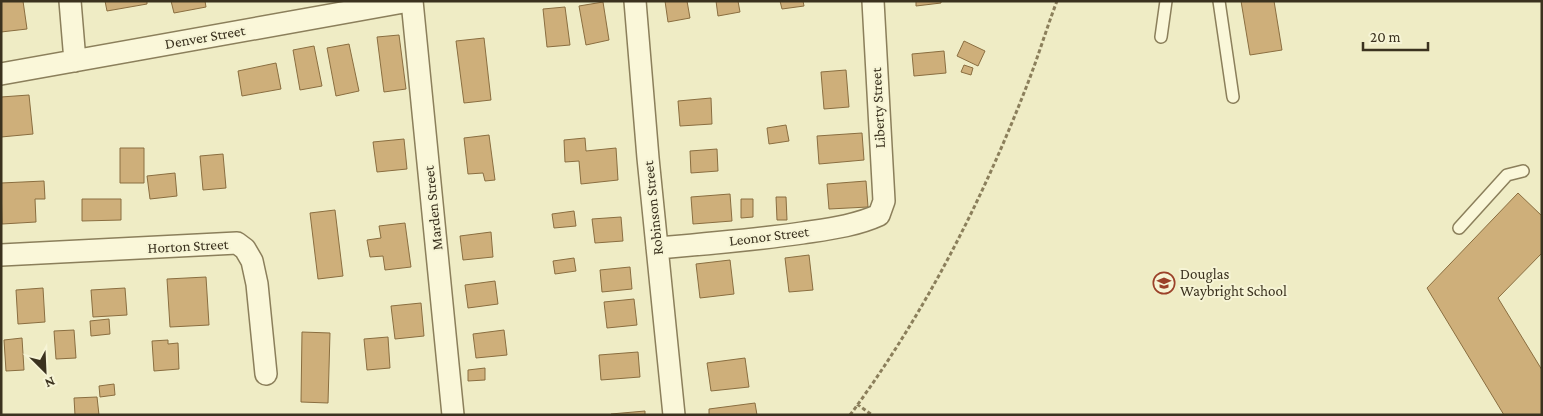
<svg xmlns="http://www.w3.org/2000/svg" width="1543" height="416" viewBox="0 0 1543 416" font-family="'Crimson Pro',serif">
	<rect width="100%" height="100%" fill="#efecc5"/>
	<!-- building -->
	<path fill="#ceaf7a" stroke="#8a6e40" d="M 1,1 L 23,1 L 27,29 L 1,32 Z
		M 105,1 L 147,1 L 147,4 L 107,11 Z
		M 171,1 L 205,1 L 206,7 L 174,13 Z
		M 665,1 L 687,1 L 690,18 L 668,22 Z
		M 716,1 L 738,1 L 740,12 L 718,16 Z
		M 780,1 L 803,1 L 804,6 L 782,9 Z
		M 916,1 L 941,1 L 941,3 L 916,6 Z
		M 1241,1 L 1274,1 L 1282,50 L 1250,55 Z
		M 603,2 L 609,40 L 586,45 L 579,6 Z
		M 565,7 L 570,45 L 547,47 L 543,9 Z
		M 399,35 L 406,89 L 384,92 L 377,37 Z
		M 484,38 L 491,100 L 464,103 L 456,41 Z
		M 964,41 L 985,51 L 978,66 L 957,56 Z
		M 349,44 L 359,91 L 336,96 L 327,48 Z
		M 314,46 L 322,86 L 300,90 L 293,50 Z
		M 944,51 L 946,73 L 914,76 L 912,54 Z
		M 276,63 L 281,89 L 242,96 L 238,71 Z
		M 964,65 L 973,68 L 971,75 L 961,72 Z
		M 846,70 L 849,107 L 824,109 L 821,72 Z
		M 29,95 L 33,134 L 1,137 L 1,97 Z
		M 711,98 L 712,124 L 680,126 L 678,101 Z
		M 786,125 L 789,141 L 769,144 L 767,128 Z
		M 862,133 L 864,160 L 819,164 L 817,136 Z
		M 489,135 L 495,180 L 485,181 L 483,173 L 468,174 L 464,138 Z
		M 585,138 L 586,151 L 616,148 L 618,180 L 581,184 L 579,161 L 565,162 L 564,140 Z
		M 404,139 L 407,169 L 377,172 L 373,142 Z
		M 120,148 L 144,148 L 144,183 L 120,183 Z
		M 717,149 L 718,171 L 691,173 L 690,151 Z
		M 223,154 L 226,188 L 203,190 L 200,156 Z
		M 175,173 L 177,196 L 150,199 L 147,176 Z
		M 44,181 L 45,199 L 35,199 L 36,222 L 2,224 L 1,183 Z
		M 866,181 L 868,207 L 829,209 L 827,184 Z
		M 1518,193 L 1542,216 L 1542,253 L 1498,298 L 1542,370 L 1542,415 L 1504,415 L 1427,288 Z
		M 730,194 L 732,221 L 693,224 L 691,197 Z
		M 776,197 L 786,197 L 787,220 L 777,220 Z
		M 82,199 L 121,199 L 121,220 L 82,221 Z
		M 741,199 L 753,199 L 753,217 L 741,218 Z
		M 335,210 L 343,276 L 318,279 L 310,213 Z
		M 574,211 L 576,226 L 554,228 L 552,214 Z
		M 621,217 L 623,241 L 595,243 L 592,219 Z
		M 405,223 L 411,267 L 385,270 L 383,256 L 370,257 L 367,240 L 381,238 L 379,226 Z
		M 491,232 L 493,257 L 463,260 L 460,236 Z
		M 809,255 L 813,290 L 789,292 L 785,258 Z
		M 574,258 L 576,271 L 555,274 L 553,261 Z
		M 730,260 L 734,294 L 700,298 L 696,264 Z
		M 630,267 L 632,289 L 602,292 L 600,270 Z
		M 206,277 L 209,325 L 170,327 L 167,279 Z
		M 495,281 L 498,304 L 468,308 L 465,285 Z
		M 43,288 L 45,322 L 18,324 L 16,290 Z
		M 125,288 L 127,315 L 93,317 L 91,290 Z
		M 634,299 L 637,325 L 607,328 L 604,302 Z
		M 421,303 L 424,336 L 395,339 L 391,306 Z
		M 109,319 L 110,334 L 91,336 L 90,321 Z
		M 74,330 L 76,358 L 56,359 L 54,331 Z
		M 504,330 L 507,355 L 476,358 L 473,334 Z
		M 302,332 L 330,333 L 328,403 L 301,402 Z
		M 388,337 L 390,368 L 367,370 L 364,339 Z
		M 22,338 L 24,370 L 6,371 L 4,340 Z
		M 168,340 L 168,344 L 178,343 L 179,369 L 154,371 L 152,341 Z
		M 638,352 L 640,377 L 601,380 L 599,355 Z
		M 745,358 L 749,387 L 711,391 L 707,363 Z
		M 485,368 L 485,380 L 468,381 L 468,370 Z
		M 114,384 L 115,395 L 100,397 L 99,386 Z
		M 97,397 L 99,415 L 75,415 L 74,398 Z
		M 755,403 L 757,415 L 709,415 L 709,409 Z
		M 645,411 L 645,415 L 612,415 L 611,414 Z"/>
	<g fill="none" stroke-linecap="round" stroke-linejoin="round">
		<!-- service casing -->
		<g stroke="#8b7f5b" stroke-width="14">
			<path id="service" d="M 1219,1 L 1233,97
				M 1161,37 L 1166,1
				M 1459,228 L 1507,175 L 1523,171"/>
		</g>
		<!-- minor casing -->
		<g stroke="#8b7f5b" stroke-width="24">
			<path id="minor" d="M 70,1 L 75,61
				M 412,1 L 453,415
				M 635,1 L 648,158 L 674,415
				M 1,74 L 409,1
				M 657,248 C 705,244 754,240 802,233 C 828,229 855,226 879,215 L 884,201 L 873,1
				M 1,255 L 237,243 L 245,249 L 252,261 L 257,284 L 266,374"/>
		</g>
		<!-- path -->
		<path stroke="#8b7f5b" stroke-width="3" stroke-dasharray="4 2.5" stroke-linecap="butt" d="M 857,404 L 872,415
			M 850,415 C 925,314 984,197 1029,80 C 1039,54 1047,27 1057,1"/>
		<!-- service -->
		<use href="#service" stroke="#faf7d9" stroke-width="11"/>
		<!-- minor -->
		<use href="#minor" stroke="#faf7d9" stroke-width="21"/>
	</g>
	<!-- icons -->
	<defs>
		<g id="school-ring" transform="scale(1.125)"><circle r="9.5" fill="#f6f4d5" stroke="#9b4129" stroke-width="1.5"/><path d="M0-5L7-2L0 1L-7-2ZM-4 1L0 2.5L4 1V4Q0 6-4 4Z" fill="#9b4129"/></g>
	</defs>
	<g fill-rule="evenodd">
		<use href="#school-ring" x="1164" y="283"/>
	</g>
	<g text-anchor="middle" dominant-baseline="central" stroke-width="4" stroke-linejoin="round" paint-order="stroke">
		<!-- street labels -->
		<g font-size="15" fill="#3b321f" stroke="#f6f4d5">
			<text transform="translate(205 37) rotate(-10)">Denver Street</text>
			<text transform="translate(878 108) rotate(-93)">Liberty Street</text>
			<text transform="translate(433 208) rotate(-96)">Marden Street</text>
			<text transform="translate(653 208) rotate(-96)">Robinson Street</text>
			<text transform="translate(769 236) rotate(-7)">Leonor Street</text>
			<text transform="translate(188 246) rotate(-3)">Horton Street</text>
		</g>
		<!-- poi labels -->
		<g font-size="15" fill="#3b321f" stroke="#f6f4d5" text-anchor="start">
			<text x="1180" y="274">Douglas<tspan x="1180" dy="17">Waybright School</tspan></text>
		</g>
	</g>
	<!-- border -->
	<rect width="1543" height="416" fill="none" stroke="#3b321f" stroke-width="5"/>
	<!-- north arrow -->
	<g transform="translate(45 371) rotate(156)" stroke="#f6f4d5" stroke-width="4" paint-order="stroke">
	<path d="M0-4L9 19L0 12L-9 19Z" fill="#3b321f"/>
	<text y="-8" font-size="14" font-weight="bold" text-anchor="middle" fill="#3b321f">N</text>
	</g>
	<!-- scale -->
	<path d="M1363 42v8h65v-8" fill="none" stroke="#3b321f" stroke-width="2.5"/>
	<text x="1370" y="42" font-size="15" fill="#3b321f" stroke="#f6f4d5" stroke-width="4" paint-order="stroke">20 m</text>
</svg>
